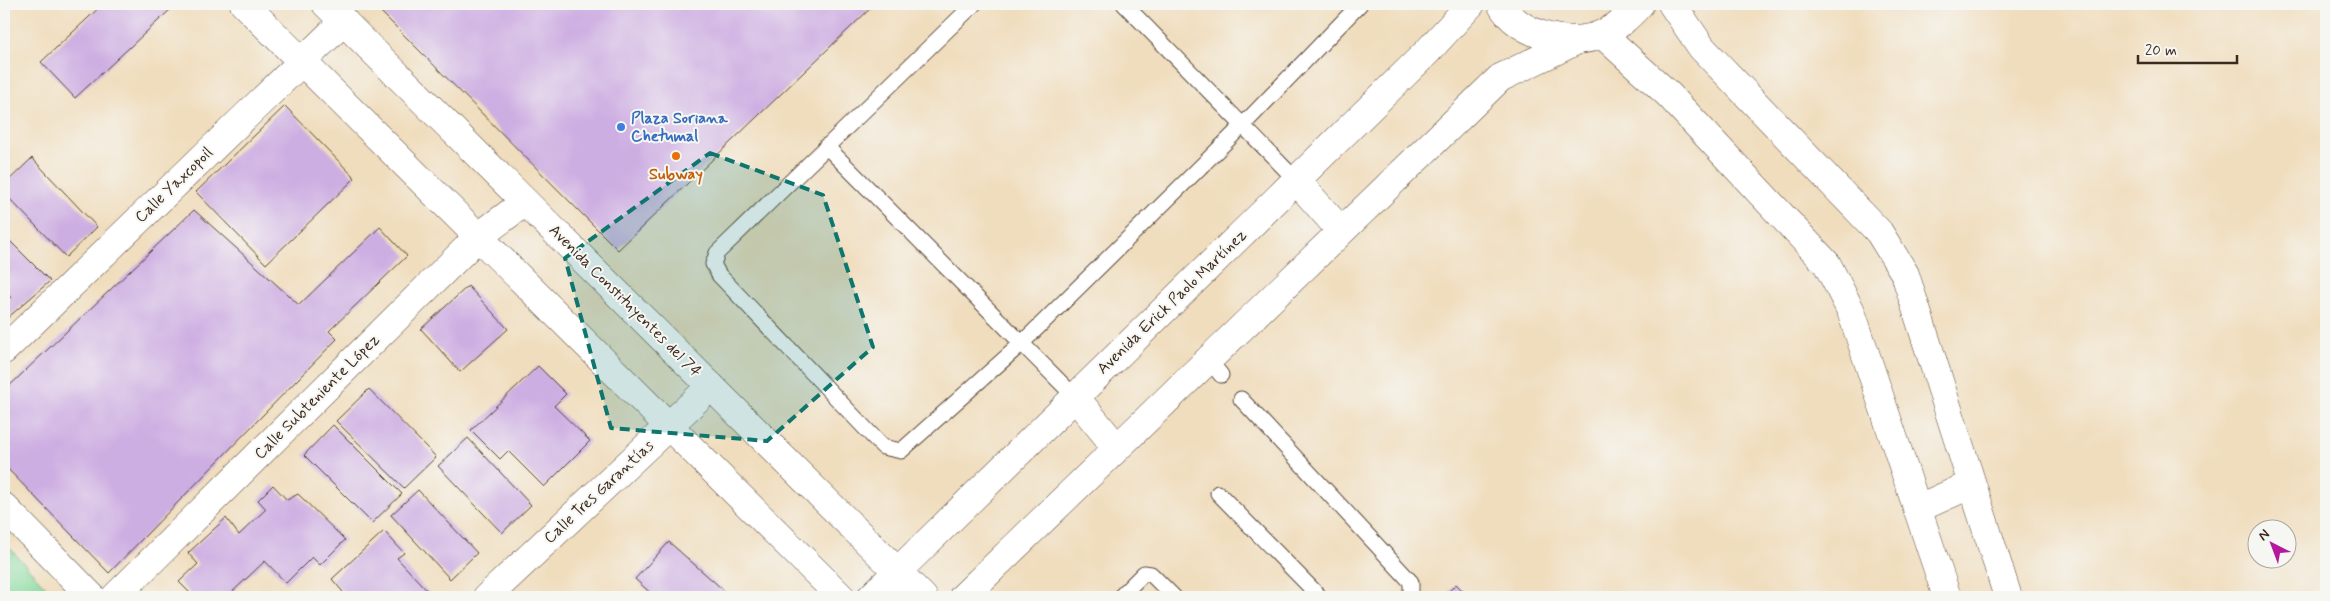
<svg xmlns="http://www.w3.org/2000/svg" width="2330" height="601" viewBox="0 0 2330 601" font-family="Mynerve,sans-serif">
	<rect width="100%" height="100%" fill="#f6f6f2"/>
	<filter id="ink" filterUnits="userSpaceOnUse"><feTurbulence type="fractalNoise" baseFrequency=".02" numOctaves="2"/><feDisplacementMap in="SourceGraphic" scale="10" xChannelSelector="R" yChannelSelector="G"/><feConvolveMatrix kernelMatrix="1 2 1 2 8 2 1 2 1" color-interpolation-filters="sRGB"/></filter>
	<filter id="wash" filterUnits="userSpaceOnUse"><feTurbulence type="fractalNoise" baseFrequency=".0096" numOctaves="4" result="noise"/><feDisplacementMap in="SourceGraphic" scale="20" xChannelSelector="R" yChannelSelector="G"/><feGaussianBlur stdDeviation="1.12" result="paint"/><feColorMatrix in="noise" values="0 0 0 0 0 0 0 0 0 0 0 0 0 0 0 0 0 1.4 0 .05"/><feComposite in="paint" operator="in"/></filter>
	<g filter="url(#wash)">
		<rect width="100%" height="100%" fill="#f0ddbd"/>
		<!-- green -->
		<path fill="#85da9d" stroke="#60825e" d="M 4,542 L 55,597 L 4,597 Z"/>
		<g id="blocks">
			<!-- building -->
			<path fill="#cdaee2" d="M 103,4 L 168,4 L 172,8 L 75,98 L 41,62 Z
				M 373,4 L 875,4 L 618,250 Z
				M 285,106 L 355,178 L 266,264 L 196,192 Z
				M 32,158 L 97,227 L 66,257 L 4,193 L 4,185 Z
				M 194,210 L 299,305 L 380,227 L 407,256 L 329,331 L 337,339 L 109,573 L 4,465 L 4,391 Z
				M 4,235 L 50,281 L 4,321 L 4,291 L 12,299 L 4,290 Z
				M 468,286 L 508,329 L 460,372 L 421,329 Z
				M 538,366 L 566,394 L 554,406 L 590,441 L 544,487 L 508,451 L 500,459 L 471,430 Z
				M 369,389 L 436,457 L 404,488 L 336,421 Z
				M 333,425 L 402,494 L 372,523 L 304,455 Z
				M 468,438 L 531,505 L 502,533 L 438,466 Z
				M 273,485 L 287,500 L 298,494 L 345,540 L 320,565 L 312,557 L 286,583 L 265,561 L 228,596 L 229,597 L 194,597 L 179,582 L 198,564 L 188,553 L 226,518 L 239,535 L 266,509 L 258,500 Z
				M 418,490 L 477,553 L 450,579 L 391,515 Z
				M 384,531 L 404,553 L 397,558 L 433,597 L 347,597 L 332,579 Z
				M 669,542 L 729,595 L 726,597 L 655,597 L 635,579 Z
				M 1456,584 L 1469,597 L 1443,597 Z"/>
		</g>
	</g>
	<g filter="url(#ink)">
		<use href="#blocks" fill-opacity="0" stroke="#564536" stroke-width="1"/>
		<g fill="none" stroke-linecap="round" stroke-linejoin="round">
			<!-- service casing -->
			<g stroke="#564536" stroke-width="17">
				<path id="service" d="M 974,4 L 717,253 L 713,264 L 719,275 L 883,447 L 901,451 L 1021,344 L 1243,125 L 1360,4
					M 1124,4 L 1296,180
					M 826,146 L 1075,397
					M 1209,360 L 1221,375
					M 1241,399 L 1411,582 L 1411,597
					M 1218,493 L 1320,597
					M 1120,597 L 1144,573 L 1151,574 L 1174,597"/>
			</g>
			<!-- minor casing -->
			<g stroke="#564536" stroke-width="29">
				<path id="minor" d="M 1672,4 L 1702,48 L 1879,232 L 1905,274 L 2008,597
					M 1603,35 L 1669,95 L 1827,264 L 1851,311 L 1947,597
					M 4,350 L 344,21
					M 4,507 L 92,597
					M 1917,509 L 1972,484
					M 115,597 L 478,237 L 525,202
					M 487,597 L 711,386"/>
			</g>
			<!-- tertiary casing -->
			<g stroke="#564536" stroke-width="29">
				<path id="tertiary" d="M 1501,4 C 1518,36 1573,49 1604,33 C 1619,26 1629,16 1640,4
					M 1296,180 L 1341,231
					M 1075,397 L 1117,448
					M 897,572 L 1427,52 L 1471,4
					M 963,597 L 1500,78 L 1576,41"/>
			</g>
			<!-- secondary casing -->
			<g stroke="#564536" stroke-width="29">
				<path id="secondary" d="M 244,4 L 841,597
					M 326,4 L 923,597
					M 871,597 L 897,572"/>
			</g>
			<!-- service -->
			<use href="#service" stroke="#fff" stroke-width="15"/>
			<!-- minor -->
			<use href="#minor" stroke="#fff" stroke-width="28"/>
			<!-- tertiary -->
			<use href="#tertiary" stroke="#fff" stroke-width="28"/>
			<!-- secondary -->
			<use href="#secondary" stroke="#fff" stroke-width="28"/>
		</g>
	</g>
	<!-- marked area -->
	<path fill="#0f766e" fill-opacity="0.2" stroke="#0f766e" stroke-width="4" stroke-dasharray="10 6" stroke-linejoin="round" d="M 710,153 L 823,195 L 873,347 L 767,441 L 611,428 L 565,258 Z"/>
	<!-- markers -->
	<circle fill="#3f7fe0" stroke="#f6f6f2" stroke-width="2" cx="621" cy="127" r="5"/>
	<circle fill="#e8710a" stroke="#f6f6f2" stroke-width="2" cx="676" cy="156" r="5"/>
	<g text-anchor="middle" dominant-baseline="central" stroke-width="4" stroke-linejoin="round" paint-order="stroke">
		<!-- shop labels -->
		<g font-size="16" font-weight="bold" fill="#366cbe" stroke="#f6f6f2" text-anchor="start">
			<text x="631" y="118">Plaza Soriana<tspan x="631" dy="18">Chetumal</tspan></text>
		</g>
		<!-- food labels -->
		<g font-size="16" font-weight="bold" fill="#c56008" stroke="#f6f6f2">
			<text x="676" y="174">Subway</text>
		</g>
		<!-- street labels -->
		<g font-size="16" fill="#3b2a1e" stroke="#f6f6f2">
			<text transform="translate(174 185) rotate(-44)">Calle Yaxcopoil</text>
			<text transform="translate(625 301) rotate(45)">Avenida Constituyentes del 74</text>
			<text transform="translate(1172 302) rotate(-44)">Avenida Erick Paolo Martínez</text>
			<text transform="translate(317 397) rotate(-45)">Calle Subteniente López</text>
			<text transform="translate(599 492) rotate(-43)">Calle Tres Garantías</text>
		</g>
	</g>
	<!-- margin -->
	<rect width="2330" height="601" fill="none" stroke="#f6f6f2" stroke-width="20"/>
	<!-- north arrow -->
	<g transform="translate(2272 544) rotate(318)"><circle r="24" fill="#f6f6f2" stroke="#aba49d"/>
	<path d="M0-4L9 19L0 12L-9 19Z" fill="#b5179e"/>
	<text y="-8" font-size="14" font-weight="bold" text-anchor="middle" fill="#3b2a1e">N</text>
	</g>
	<!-- scale -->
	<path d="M2138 55v8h99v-8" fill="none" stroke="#3b2a1e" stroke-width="2.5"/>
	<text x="2145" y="55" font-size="15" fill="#3b2a1e" stroke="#f6f6f2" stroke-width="4" paint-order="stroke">20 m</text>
</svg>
